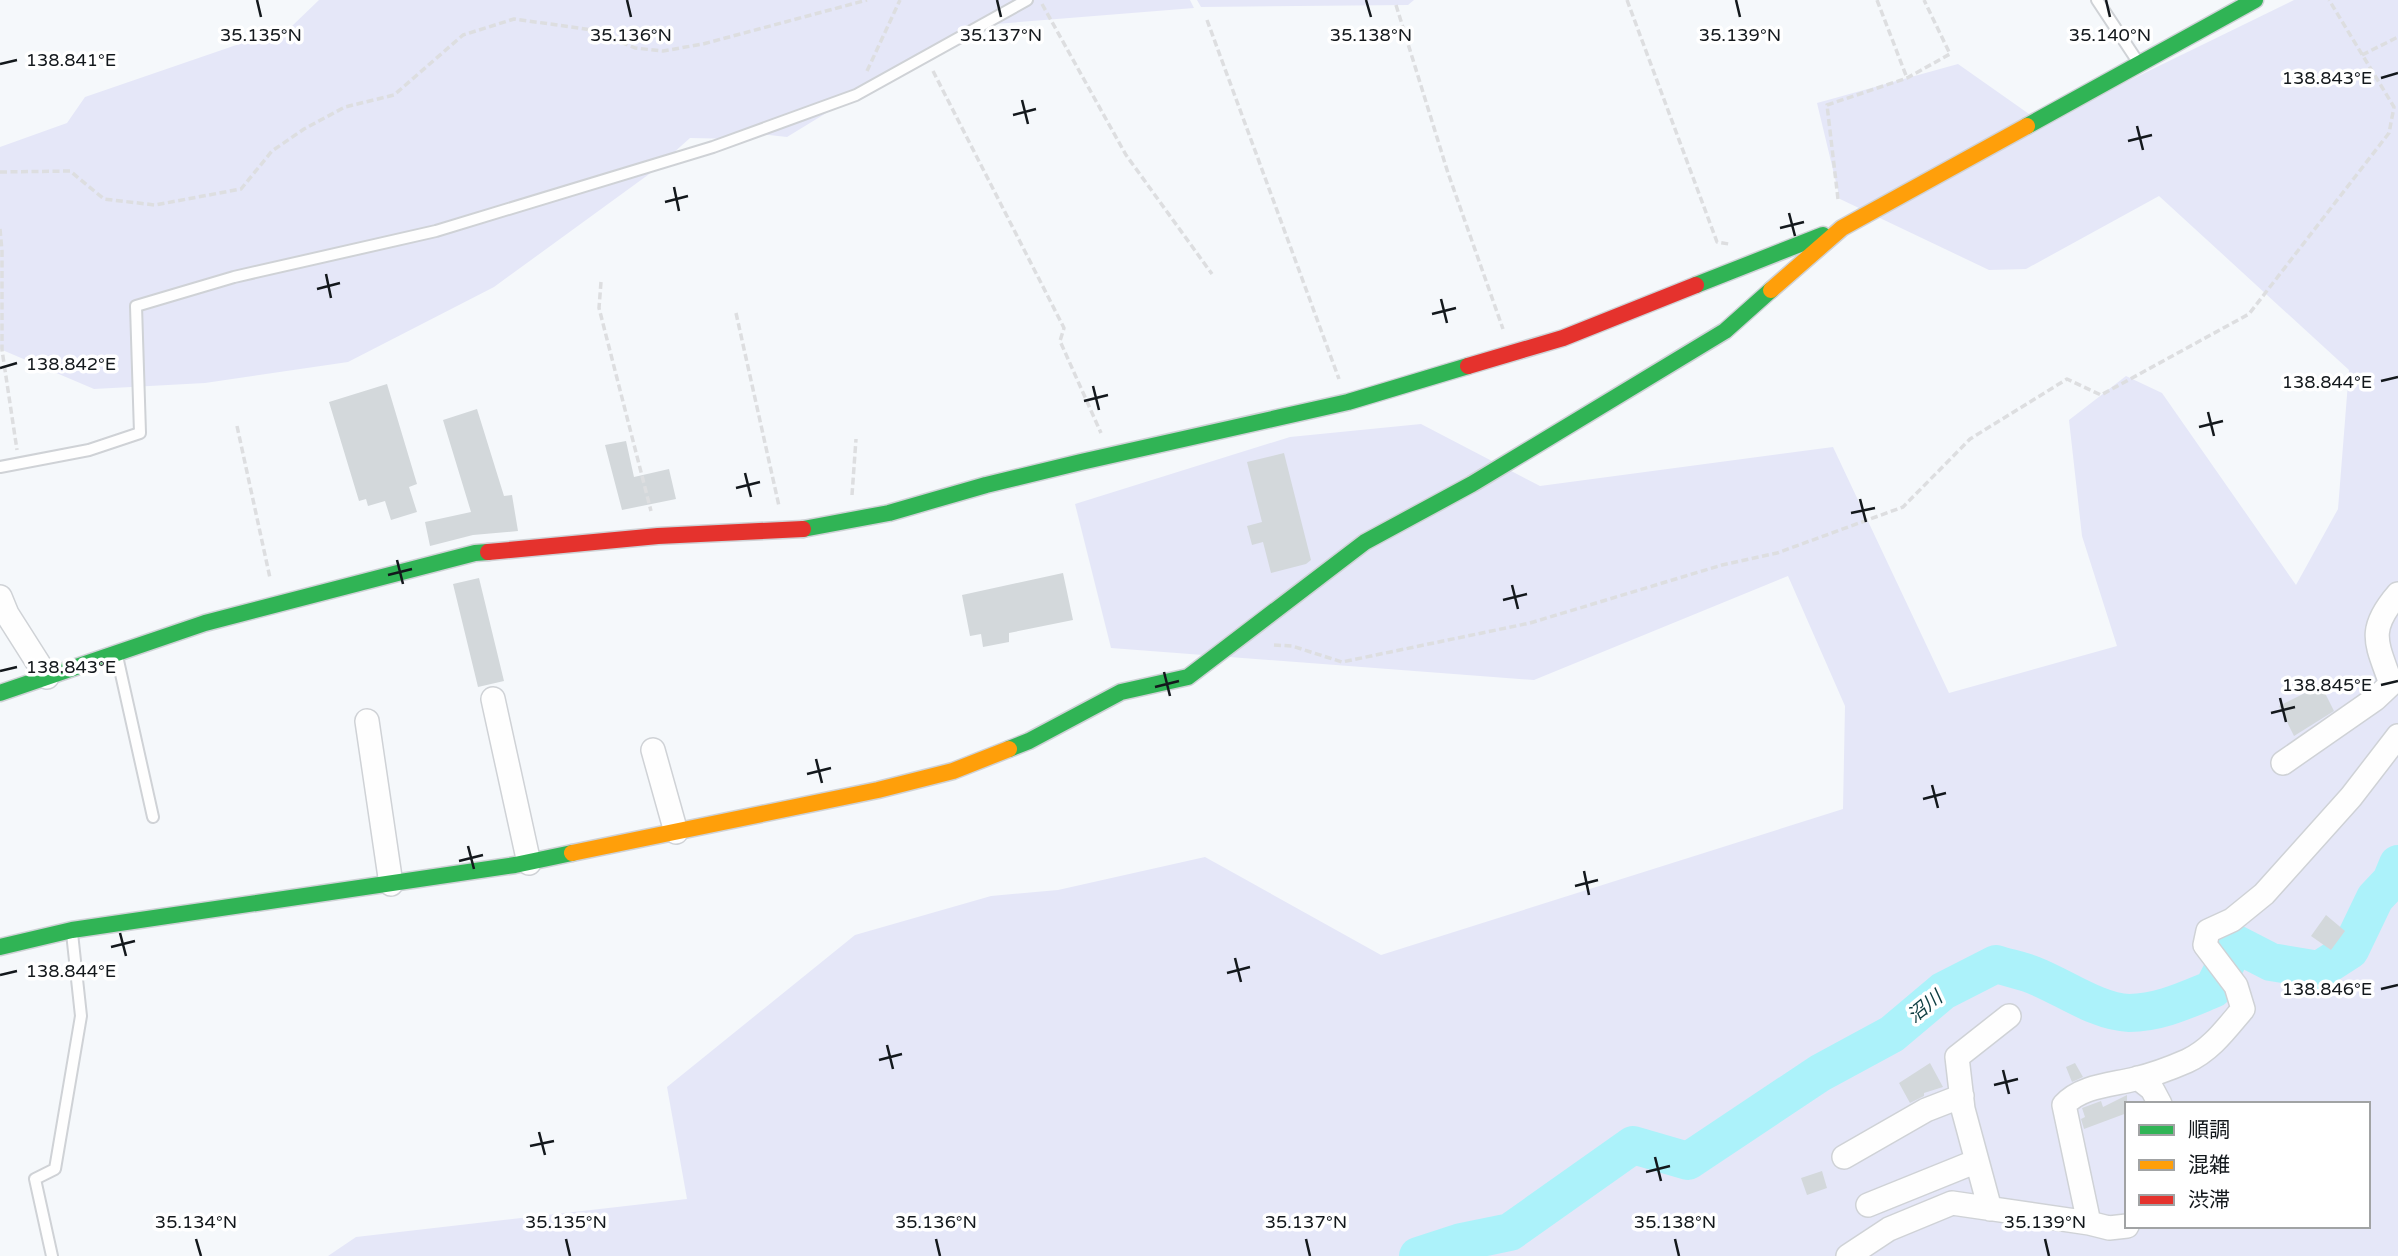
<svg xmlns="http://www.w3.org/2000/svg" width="2398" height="1256" viewBox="0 0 2398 1256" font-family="'Varela Round','Noto Sans JP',sans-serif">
	<rect width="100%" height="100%" fill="#f5f8fb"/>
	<!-- green -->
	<path fill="#e5e7f8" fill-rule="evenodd" d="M 319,0 L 1190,0 L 1194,8 L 983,25 L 864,90 L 787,137 L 751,133 L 736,139 L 690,138 L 652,172 L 494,287 L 348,362 L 205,383 L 94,389 L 0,349 L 0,147 L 67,123 L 85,97 L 292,26 Z
		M 1197,0 L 1414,0 L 1408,5 L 1201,7 Z
		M 2294,0 L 2398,0 L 2398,1256 L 328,1256 L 356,1237 L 687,1199 L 667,1087 L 855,935 L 991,896 L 1058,890 L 1205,857 L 1381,955 L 1843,809 L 1845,706 L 1788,576 L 1534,680 L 1111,648 L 1075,504 L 1290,437 L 1421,424 L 1540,486 L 1833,447 L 1949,693 L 2117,646 L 2082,536 L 2069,420 L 2126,376 L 2162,393 L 2296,585 L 2338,509 L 2349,370 L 2159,196 L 2026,269 L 1989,270 L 1840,199 L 1817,103 L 1958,64 L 2042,123 ZM 2127,1104 L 2368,1104 L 2368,1226 L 2127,1226 Z"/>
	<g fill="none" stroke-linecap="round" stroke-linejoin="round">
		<!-- river -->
		<path stroke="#acf2fa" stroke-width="38" d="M 1418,1256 L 1461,1242 L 1510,1232 L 1633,1145 L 1688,1161 L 1820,1073 L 1892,1034 L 1943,991 L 1996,964 C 2008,968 2021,970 2033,975 C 2062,986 2097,1012 2129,1013 C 2159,1013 2186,1000 2213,989 L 2236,944 L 2271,962 L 2319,970 L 2350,950 L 2375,898 L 2391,881 L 2398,864"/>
	</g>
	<!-- building -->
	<path fill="#d3d8db" d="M 387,384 L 417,484 L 409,487 L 417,512 L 391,520 L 385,501 L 368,506 L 366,499 L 359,501 L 329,402 Z
		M 477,409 L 504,496 L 512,495 L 518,531 L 473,535 L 430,546 L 425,522 L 471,512 L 443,420 Z
		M 626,441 L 634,477 L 669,469 L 676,499 L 622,510 L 605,445 Z
		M 1284,453 L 1311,560 L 1306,564 L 1271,573 L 1263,542 L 1252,545 L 1247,526 L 1262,522 L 1247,462 Z
		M 1063,573 L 1073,620 L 1009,633 L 1009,642 L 983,647 L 981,634 L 970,636 L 962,595 Z
		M 479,578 L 504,681 L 478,687 L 453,584 Z
		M 2321,685 L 2334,711 L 2294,736 L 2279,706 Z
		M 2326,915 L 2345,931 L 2331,950 L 2311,936 Z
		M 1930,1063 L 1943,1087 L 1924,1093 L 1924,1096 L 1910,1103 L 1899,1083 Z
		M 2075,1063 L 2083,1077 L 2072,1082 L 2066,1067 Z
		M 2127,1095 L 2127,1113 L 2084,1129 L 2081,1119 L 2085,1117 L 2082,1108 L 2101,1101 L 2103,1107 Z
		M 1822,1171 L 1827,1188 L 1807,1195 L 1801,1178 Z"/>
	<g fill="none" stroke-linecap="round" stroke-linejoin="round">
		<!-- lane casing -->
		<g stroke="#cfd2d6" stroke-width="14">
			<path id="lane" d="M 2097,0 L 2138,62
				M 0,467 L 89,450 L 140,433 L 136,306 L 234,277 L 436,231 L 713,147 L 856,95 L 1027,0
				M 117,656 L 153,817
				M 52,1256 L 35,1179 L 55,1169 L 81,1016 L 72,933"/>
		</g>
		<!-- street casing -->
		<g stroke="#cfd2d6" stroke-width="26">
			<path id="street" d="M 0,597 L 7,614 L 47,677
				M 493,699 L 529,863
				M 367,721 L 391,884
				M 653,750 L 676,832
				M 2283,763 L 2375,699 L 2391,684 C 2377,643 2366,631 2398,594
				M 2138,1078 L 2152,1089 L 2160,1104
				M 1844,1157 L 1926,1110 L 1962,1096
				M 1868,1205 L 1977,1161
				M 1990,1209 L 1963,1109 L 1957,1057 L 2009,1016
				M 2089,1223 L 2109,1228 L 2127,1226
				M 1848,1256 L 1889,1229 L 1952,1203 L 2089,1223 L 2064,1105 C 2081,1086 2111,1085 2135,1079 C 2152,1075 2171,1068 2187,1061 C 2211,1050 2226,1029 2243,1009 L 2236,986 L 2205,945 L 2208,931 L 2232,920 L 2264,894 L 2351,797 L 2398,736"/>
		</g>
		<!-- fast casing -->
		<g stroke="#cfd2d6" stroke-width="19">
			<path id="fast" d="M 2027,126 L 2255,0
				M 1696,285 L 1823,235
				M 803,529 L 889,513 L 986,485 L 1081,462 L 1348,402 L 1468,366
				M 0,693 L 205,623 L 475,553 L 488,552
				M 1009,749 L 1029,741 L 1121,692 L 1188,677 L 1365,542 L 1472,484 L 1725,331 L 1771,290
				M 0,947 L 72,930 L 515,865 L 572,853"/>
		</g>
		<!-- slow casing -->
		<g stroke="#cfd2d6" stroke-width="19">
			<path id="slow" d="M 1771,290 L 1842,228 L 2027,126
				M 572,853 L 878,790 L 953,771 L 1009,749"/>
		</g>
		<!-- jam casing -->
		<g stroke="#cfd2d6" stroke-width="19">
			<path id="jam" d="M 1468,366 L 1563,338 L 1696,285
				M 488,552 L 658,536 L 803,529"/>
		</g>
		<!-- path -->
		<path stroke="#dddee0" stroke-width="3.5" stroke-dasharray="7 3.5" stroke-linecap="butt" d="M 1627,0 L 1717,242 L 1729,244
			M 1877,0 L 1907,78
			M 1042,4 L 1126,155 L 1212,274
			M 1396,5 L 1448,173 L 1503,329
			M 1207,20 L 1339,379
			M 2362,55 L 2398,37
			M 867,71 L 900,0
			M 933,71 L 1064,328 L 1060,341 L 1101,433
			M 0,172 L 70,171 L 104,199 L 155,205 L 241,189 L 272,151 L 304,129 L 345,107 L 394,95 L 463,35 L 514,19 L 593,30 L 635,48 L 663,51 L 703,44 L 867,0
			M 1838,199 L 1827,105 L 1907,78 L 1950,54 L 1924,0
			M 0,229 L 2,251 L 2,350 L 17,450
			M 601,282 L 599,308 L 651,511
			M 736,313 L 779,506
			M 237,426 L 270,578
			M 852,495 L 856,439
			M 1274,645 L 1292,646 L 1342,662 L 1530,623 L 1722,565 L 1777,553 L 1903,507 L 1970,439 L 2067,379 L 2101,395 L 2249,314 L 2389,133 L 2394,107 L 2329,0"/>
		<!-- lane -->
		<use href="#lane" stroke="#fefefe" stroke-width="10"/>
		<!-- street -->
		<use href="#street" stroke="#fefefe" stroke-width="23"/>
		<!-- fast -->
		<use href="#fast" stroke="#30b455" stroke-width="16"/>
		<!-- slow -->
		<use href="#slow" stroke="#ff9f0a" stroke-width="16"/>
		<!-- jam -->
		<use href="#jam" stroke="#e5322d" stroke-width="16"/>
	</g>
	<!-- ticks -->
	<path fill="none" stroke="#13181c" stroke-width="2.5" d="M 257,0 L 261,17M 627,0 L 631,17M 997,0 L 1001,17M 1366,0 L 1371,17M 1736,0 L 1740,17M 2106,0 L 2110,17M 0,64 L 17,60M 2381,78 L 2398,73M 1022,100 L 1028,124M 1013,115 L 1036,109M 2137,126 L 2143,150M 2128,141 L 2152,135M 674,187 L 679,211M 665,202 L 688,196M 1789,213 L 1795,236M 1780,228 L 1804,222M 326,274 L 331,298M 317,289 L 340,283M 1441,299 L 1447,323M 1432,314 L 1456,308M 0,368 L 17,363M 2381,381 L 2398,377M 1093,386 L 1099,410M 1084,401 L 1108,395M 2208,412 L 2214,436M 2199,427 L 2223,421M 745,473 L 751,497M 736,488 L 760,482M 1860,499 L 1866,522M 1851,513 L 1875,508M 397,560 L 403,584M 388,575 L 412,569M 1512,585 L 1518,609M 1503,600 L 1527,594M 0,671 L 17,667M 1164,672 L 1170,696M 2381,685 L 2398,681M 1155,687 L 1179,681M 2280,698 L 2286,722M 2271,713 L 2295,707M 816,759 L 822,783M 807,774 L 831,768M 1932,785 L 1938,808M 1923,799 L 1946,793M 468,846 L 474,869M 459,861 L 483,855M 1584,871 L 1589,895M 1575,886 L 1598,880M 120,933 L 126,956M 111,947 L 135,941M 1235,958 L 1241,982M 1227,973 L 1250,967M 0,975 L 17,971M 2381,989 L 2398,985M 887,1045 L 893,1069M 879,1060 L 902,1054M 2003,1070 L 2009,1094M 1994,1085 L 2018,1079M 539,1132 L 545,1155M 530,1146 L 554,1141M 1655,1157 L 1661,1181M 1646,1172 L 1670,1166M 196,1239 L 201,1256M 566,1239 L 570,1256M 936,1239 L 940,1256M 1306,1239 L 1310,1256M 1675,1239 L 1679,1256M 2045,1239 L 2049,1256"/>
	<g text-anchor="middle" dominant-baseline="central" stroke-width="7" stroke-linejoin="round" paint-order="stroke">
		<!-- water labels -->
		<g font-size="19" font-style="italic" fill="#0c3d41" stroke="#fff">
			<text transform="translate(1925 1007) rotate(-39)">沼川</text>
		</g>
	</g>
	<g font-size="18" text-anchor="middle" fill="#13181c" stroke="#fff" stroke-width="7" stroke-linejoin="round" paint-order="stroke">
		<text x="261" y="41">35.135°N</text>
		<text x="631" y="41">35.136°N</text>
		<text x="1001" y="41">35.137°N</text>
		<text x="1371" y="41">35.138°N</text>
		<text x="1740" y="41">35.139°N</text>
		<text x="2110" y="41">35.140°N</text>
		<text x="71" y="66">138.841°E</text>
		<text x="2327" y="84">138.843°E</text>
		<text x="71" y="370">138.842°E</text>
		<text x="2327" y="388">138.844°E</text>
		<text x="71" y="673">138.843°E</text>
		<text x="2327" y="691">138.845°E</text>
		<text x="71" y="977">138.844°E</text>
		<text x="2327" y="995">138.846°E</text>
		<text x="196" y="1228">35.134°N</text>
		<text x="566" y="1228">35.135°N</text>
		<text x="936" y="1228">35.136°N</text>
		<text x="1306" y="1228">35.137°N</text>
		<text x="1675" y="1228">35.138°N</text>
		<text x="2045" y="1228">35.139°N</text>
	</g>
	<!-- legend -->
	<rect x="2125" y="1102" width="245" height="126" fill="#ffffff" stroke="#a1a3a4" stroke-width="2"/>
	<rect x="2139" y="1125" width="35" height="10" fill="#30b455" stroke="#a1a3a4" stroke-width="2"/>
	<text x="2188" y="1137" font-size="21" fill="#13181c">順調</text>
	<rect x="2139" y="1160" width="35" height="10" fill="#ff9f0a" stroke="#a1a3a4" stroke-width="2"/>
	<text x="2188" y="1172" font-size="21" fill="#13181c">混雑</text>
	<rect x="2139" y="1195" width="35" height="10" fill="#e5322d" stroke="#a1a3a4" stroke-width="2"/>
	<text x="2188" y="1207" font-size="21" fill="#13181c">渋滞</text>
</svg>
